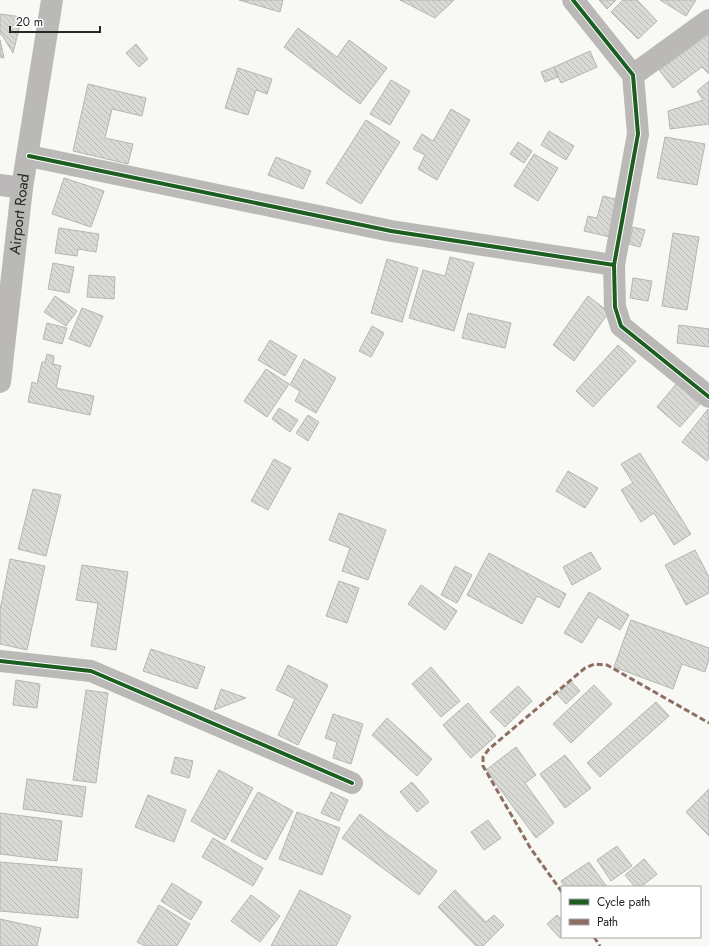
<svg xmlns="http://www.w3.org/2000/svg" width="709" height="946" viewBox="0 0 709 946" font-family="Jost,sans-serif">
	<defs>
		<pattern id="building-back-hatch" width="6" height="6" patternUnits="userSpaceOnUse"><rect width="6" height="6" fill="#d9d9d6"/><path d="M-1 5l2 2M0 0l6 6M5-1l2 2" fill="none" stroke="#babab8"/></pattern>
	</defs>
	<rect width="100%" height="100%" fill="#f8f8f4"/>
	<!-- building -->
	<path fill="url(#building-back-hatch)" stroke="#b5b5b2" d="M 239,0 L 283,0 L 280,12 Z
		M 400,0 L 454,0 L 435,18 Z
		M 599,0 L 616,0 L 607,9 Z
		M 623,0 L 637,0 L 657,21 L 638,39 L 611,12 Z
		M 660,0 L 696,0 L 686,16 Z
		M 0,14 L 22,17 L 13,53 L 2,35 L 0,34 Z
		M 298,28 L 337,57 L 349,40 L 387,68 L 360,104 L 284,47 Z
		M 709,34 L 709,74 L 702,67 L 673,88 L 659,70 Z
		M 0,40 L 4,58 L 0,57 Z
		M 136,44 L 148,59 L 139,67 L 126,53 Z
		M 590,51 L 597,67 L 561,83 L 554,67 Z
		M 554,67 L 558,77 L 545,82 L 541,72 Z
		M 238,68 L 272,79 L 267,94 L 256,90 L 248,115 L 225,108 Z
		M 391,80 L 410,91 L 390,125 L 370,114 Z
		M 709,81 L 709,124 L 670,129 L 668,111 L 703,100 L 697,91 Z
		M 88,84 L 146,98 L 142,116 L 112,109 L 105,138 L 133,144 L 128,164 L 73,151 Z
		M 451,109 L 470,120 L 437,180 L 418,169 L 425,155 L 413,149 L 422,134 L 433,141 Z
		M 366,120 L 400,142 L 361,204 L 326,183 Z
		M 549,131 L 574,146 L 566,160 L 541,145 Z
		M 665,137 L 705,144 L 697,185 L 657,178 Z
		M 518,142 L 532,151 L 524,163 L 510,154 Z
		M 534,154 L 558,168 L 538,201 L 514,186 Z
		M 276,157 L 311,171 L 303,189 L 268,175 Z
		M 64,178 L 104,191 L 91,227 L 52,214 Z
		M 603,196 L 619,200 L 610,237 L 584,231 L 588,216 L 597,218 Z
		M 633,227 L 645,230 L 640,247 L 629,244 Z
		M 59,228 L 99,234 L 96,252 L 78,249 L 77,256 L 55,253 Z
		M 673,233 L 699,237 L 687,310 L 662,306 Z
		M 450,257 L 474,263 L 454,331 L 409,318 L 423,270 L 445,276 Z
		M 387,259 L 418,268 L 402,322 L 371,313 Z
		M 53,263 L 74,267 L 69,293 L 48,289 Z
		M 89,275 L 115,277 L 114,299 L 87,297 Z
		M 633,278 L 652,281 L 648,301 L 630,298 Z
		M 55,296 L 77,311 L 66,326 L 44,312 Z
		M 588,296 L 609,312 L 574,361 L 553,345 Z
		M 82,308 L 103,316 L 90,347 L 69,339 Z
		M 468,313 L 511,323 L 505,348 L 462,338 Z
		M 47,323 L 67,328 L 62,344 L 43,339 Z
		M 679,325 L 709,329 L 709,347 L 677,343 Z
		M 372,326 L 384,333 L 371,357 L 359,351 Z
		M 270,340 L 297,356 L 285,376 L 258,360 Z
		M 618,345 L 636,361 L 593,407 L 576,391 Z
		M 47,354 L 54,356 L 53,364 L 61,366 L 56,388 L 94,396 L 90,415 L 28,402 L 32,382 L 37,384 L 42,362 L 45,362 Z
		M 304,359 L 336,378 L 316,413 L 295,401 L 300,391 L 290,385 Z
		M 266,369 L 289,384 L 267,417 L 244,401 Z
		M 677,383 L 701,403 L 680,427 L 657,407 Z
		M 279,408 L 298,420 L 290,432 L 272,419 Z
		M 708,409 L 709,458 L 707,461 L 682,442 Z
		M 308,415 L 319,422 L 308,441 L 296,433 Z
		M 640,453 L 691,534 L 674,545 L 654,513 L 641,522 L 621,490 L 633,483 L 621,464 Z
		M 274,459 L 291,468 L 268,510 L 251,501 Z
		M 568,471 L 598,488 L 585,508 L 556,491 Z
		M 33,489 L 61,495 L 46,556 L 18,549 Z
		M 339,513 L 386,530 L 368,580 L 342,571 L 350,548 L 329,540 Z
		M 695,550 L 709,577 L 709,593 L 686,605 L 665,565 Z
		M 591,552 L 601,569 L 572,585 L 563,567 Z
		M 489,553 L 566,594 L 559,608 L 537,596 L 522,624 L 467,595 Z
		M 10,559 L 45,566 L 27,650 L 0,644 L 0,610 Z
		M 82,565 L 128,572 L 116,650 L 91,646 L 98,603 L 76,600 Z
		M 455,566 L 472,575 L 457,603 L 441,595 Z
		M 339,581 L 359,588 L 347,623 L 326,616 Z
		M 421,585 L 457,611 L 445,630 L 408,604 Z
		M 589,592 L 629,615 L 620,630 L 598,617 L 582,643 L 564,633 Z
		M 631,620 L 709,648 L 709,659 L 705,672 L 682,664 L 673,689 L 614,667 Z
		M 151,649 L 205,667 L 197,689 L 143,671 Z
		M 288,665 L 328,685 L 298,745 L 278,735 L 295,699 L 276,690 Z
		M 431,667 L 460,701 L 441,717 L 412,684 Z
		M 16,680 L 40,684 L 37,708 L 13,705 Z
		M 571,681 L 580,691 L 566,704 L 557,694 Z
		M 594,685 L 612,704 L 571,743 L 553,724 Z
		M 518,686 L 532,701 L 505,727 L 490,712 Z
		M 221,689 L 246,698 L 214,710 Z
		M 86,690 L 108,693 L 96,783 L 73,780 Z
		M 656,702 L 669,716 L 600,777 L 587,763 Z
		M 468,703 L 496,736 L 471,758 L 443,725 Z
		M 333,714 L 363,724 L 351,764 L 333,758 L 337,742 L 325,738 Z
		M 387,718 L 432,759 L 417,776 L 372,735 Z
		M 516,747 L 536,775 L 525,783 L 554,823 L 536,838 L 486,770 Z
		M 565,755 L 591,788 L 565,808 L 540,774 Z
		M 175,757 L 193,761 L 189,778 L 171,773 Z
		M 219,770 L 253,788 L 225,840 L 191,821 Z
		M 27,779 L 86,787 L 82,817 L 23,809 Z
		M 412,782 L 429,802 L 417,812 L 400,792 Z
		M 709,789 L 709,836 L 686,812 Z
		M 258,792 L 293,811 L 266,860 L 231,841 Z
		M 331,792 L 348,800 L 339,821 L 321,813 Z
		M 148,795 L 186,810 L 174,842 L 135,827 Z
		M 297,812 L 340,828 L 322,875 L 279,859 Z
		M 0,813 L 62,821 L 57,861 L 0,854 Z
		M 360,814 L 437,871 L 419,895 L 342,838 Z
		M 488,820 L 501,838 L 484,850 L 471,832 Z
		M 213,838 L 263,868 L 253,886 L 202,857 Z
		M 617,846 L 632,866 L 611,881 L 597,860 Z
		M 644,859 L 657,874 L 641,887 L 635,887 L 625,875 Z
		M 0,862 L 82,869 L 78,918 L 0,911 Z
		M 589,862 L 607,887 L 565,887 L 561,881 Z
		M 172,883 L 202,902 L 191,920 L 161,901 Z
		M 300,890 L 351,916 L 336,946 L 271,946 Z
		M 455,890 L 486,922 L 494,915 L 504,925 L 483,946 L 476,946 L 438,907 Z
		M 251,895 L 280,916 L 260,942 L 231,921 Z
		M 159,905 L 190,924 L 177,946 L 145,946 L 137,942 Z
		M 557,915 L 562,920 L 562,936 L 560,938 L 547,924 Z
		M 0,919 L 41,928 L 37,946 L 0,946 Z"/>
	<g fill="none" stroke-linecap="round" stroke-linejoin="round">
		<!-- minor -->
		<g stroke="#bab9b8" stroke-width="22">
			<path d="M 573,0 L 633,75 L 638,134 L 614,265 L 615,307 L 621,326 L 709,397"/>
			<path d="M 633,75 L 709,20"/>
			<path d="M 29,156 L 391,231 L 614,265"/>
			<path d="M 0,185 L 22,188"/>
			<path id="s1" d="M 0,382 L 22,188 L 52,0"/>
			<path d="M 0,661 L 91,671 L 352,783"/>
		</g>
		<!-- quiet -->
		<path stroke="#8d6e63" stroke-width="3" stroke-dasharray="6 3" stroke-linecap="butt" d="M 562,892 L 531,849 L 483,766 L 483,757 L 489,749 L 585,668 L 595,664 L 607,665 L 709,723
			M 594,937 L 600,946"/>
		<!-- cycleway casing -->
		<g stroke="#fff" stroke-width="6">
			<path id="cycleway" d="M 573,0 L 633,75 L 638,134 L 614,265 L 615,307 L 621,326 L 709,397
				M 29,156 L 391,231 L 614,265
				M 0,661 L 91,671 L 352,783"/>
		</g>
		<!-- cycleway -->
		<use href="#cycleway" stroke="#1b5e20" stroke-width="4"/>
	</g>
	<g text-anchor="middle" dominant-baseline="central" stroke-width="3" stroke-linejoin="round" paint-order="stroke">
		<!-- street labels -->
		<g font-size="15" fill="#272624" stroke="#fff">
			<text stroke="none"><textPath href="#s1" startOffset="169">Airport Road</textPath></text>
		</g>
	</g>
	<!-- legend -->
	<rect x="561" y="886" width="140" height="52" fill="#ffffff" stroke="#a9a8a7"/>
	<rect x="569" y="899" width="20" height="6" fill="#1b5e20" stroke="#a9a8a7"/>
	<text x="597" y="906" font-size="12" fill="#272624">Cycle path</text>
	<rect x="569" y="919" width="20" height="6" fill="#8d6e63" stroke="#a9a8a7"/>
	<text x="597" y="926" font-size="12" fill="#272624">Path</text>
	<!-- scale -->
	<path d="M10 26v6h90v-6" fill="none" stroke="#272624" stroke-width="2"/>
	<text x="16" y="26" font-size="12" fill="#272624" stroke="#ffffff" stroke-width="3" paint-order="stroke">20 m</text>
</svg>
